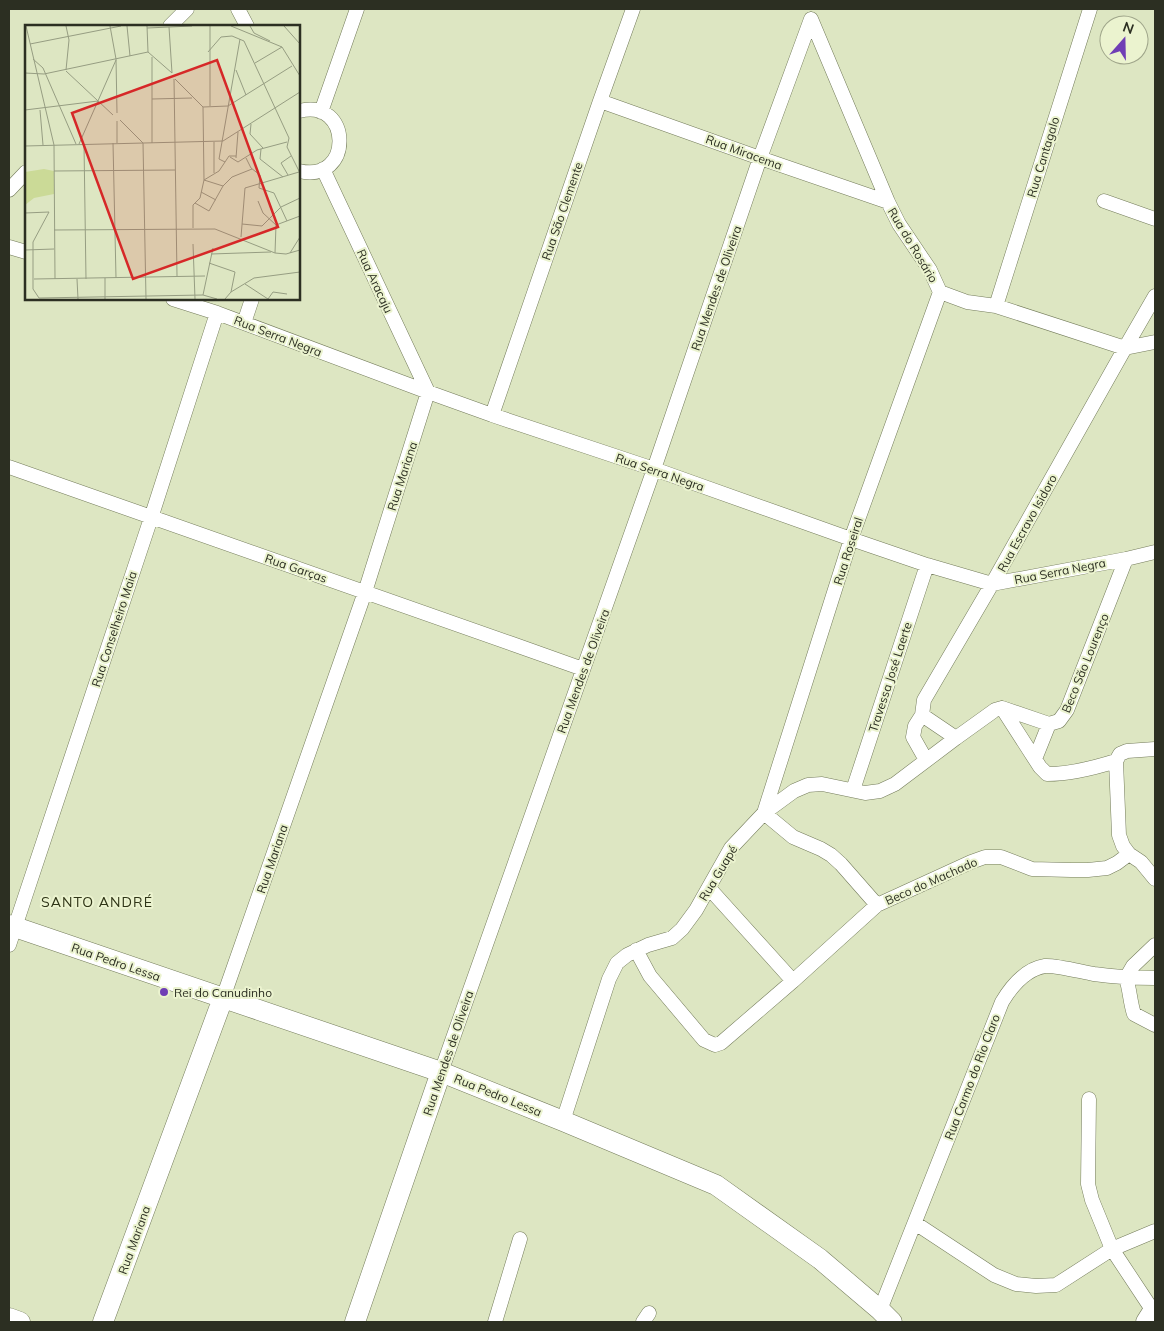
<svg xmlns="http://www.w3.org/2000/svg" width="1164" height="1331" viewBox="0 0 1164 1331" font-family="Mulish,sans-serif">
	<rect width="100%" height="100%" fill="#dde6c2"/>
	<g fill="none" stroke-linecap="round" stroke-linejoin="round">
		<!-- street casing -->
		<g stroke="#747c5b" stroke-width="15">
			<path id="street" d="M 238,9 L 247,26
				M 811,19 L 888,202 L 899,224 L 930,270 L 940,292 L 967,302 L 996,306 L 1125,348 L 1155,342
				M 170,26 L 187,9
				M 600,101 L 760,158 L 888,202
				M 299,111 C 352,97 354,184 299,171
				M 321,112 L 357,9
				M 9,190 L 26,172
				M 1104,201 L 1155,219
				M 9,247 L 26,252
				M 173,299 L 217,313 L 428,392 L 492,415 L 654,469 L 851,539 L 927,565 L 992,584 L 1126,559 L 1155,552
				M 996,306 L 1090,9
				M 244,323 L 252,299
				M 492,415 L 600,101 L 633,9
				M 9,467 C 200,536 392,601 583,669
				M 1002,708 L 1040,767 L 1047,774 C 1071,774 1094,768 1116,761 L 1120,754 L 1127,751 L 1155,749
				M 922,715 L 915,726 L 913,737 L 926,760
				M 956,738 L 922,715 L 924,700 L 992,584 L 1125,348 L 1155,296
				M 1035,759 L 1049,724 L 1059,721 L 1067,710 L 1126,559
				M 1116,761 L 1119,835 L 1123,846 L 1129,854 L 1141,862 L 1155,879
				M 853,790 L 927,565
				M 709,888 L 793,981
				M 877,905 L 841,864 L 831,855 L 821,849 L 793,837 L 764,813 L 851,539 L 940,292
				M 9,945 L 151,518 L 217,313
				M 1155,945 L 1133,966 L 1126,978 C 1130,990 1130,1002 1134,1014 L 1155,1025
				M 636,950 L 650,976 L 704,1040 L 715,1045 L 721,1043 L 793,981 L 877,905 L 971,862 L 985,857 L 1001,857 L 1032,869 L 1071,870 L 1088,870 L 1107,868 L 1117,863 L 1129,854
				M 223,998 L 365,592 L 428,392 L 323,169
				M 441,1072 L 654,469 L 760,158 L 811,19
				M 1089,1099 L 1088,1184 L 1092,1200 L 1112,1249 L 1153,1311
				M 563,1121 L 609,979 L 617,963 L 627,955 L 648,945 L 672,938 L 682,929 L 696,910 L 731,848 L 764,813 L 794,791 L 808,785 L 822,784 L 865,793 L 880,791 L 895,784 L 956,738 L 995,710 L 1002,708 L 1049,724
				M 915,1223 L 994,1275 L 1016,1284 L 1036,1286 L 1056,1285 L 1112,1249 L 1155,1231
				M 880,1310 L 1002,1002 C 1011,987 1026,969 1045,966 C 1056,965 1082,972 1094,974 C 1115,977 1135,978 1155,978
				M 495,1322 L 520,1239
				M 643,1322 L 649,1313"/>
		</g>
		<!-- secondary casing -->
		<g stroke="#747c5b" stroke-width="21">
			<path id="secondary" d="M 9,925 L 441,1072 L 563,1121 L 716,1185 L 820,1259 L 880,1310 L 892,1322
				M 9,1318 L 20,1322
				M 103,1322 L 223,998
				M 355,1322 L 441,1072
				M 1146,1322 L 1153,1311 L 1155,1311"/>
		</g>
		<!-- street -->
		<use href="#street" stroke="#fff" stroke-width="14"/>
		<!-- secondary -->
		<use href="#secondary" stroke="#fff" stroke-width="20"/>
	</g>
	<!-- markers -->
	<circle fill="#6f3eb5" stroke="#ebf3cf" stroke-width="2" cx="164" cy="992" r="5"/>
	<g text-anchor="middle" dominant-baseline="central" stroke-width="4" stroke-linejoin="round" paint-order="stroke">
		<!-- street labels -->
		<g font-size="12" fill="#2c2f22" stroke="#ebf3cf">
			<text transform="translate(744 152) rotate(20)">Rua Miracema</text>
			<text transform="translate(1043 157) rotate(-73)">Rua Cantagalo</text>
			<text transform="translate(562 211) rotate(-71)">Rua São Clemente</text>
			<text transform="translate(913 245) rotate(59)">Rua do Rosário</text>
			<text transform="translate(375 281) rotate(65)">Rua Aracaju</text>
			<text transform="translate(716 288) rotate(-71)">Rua Mendes de Oliveira</text>
			<text transform="translate(278 336) rotate(21)">Rua Serra Negra</text>
			<text transform="translate(660 472) rotate(19)">Rua Serra Negra</text>
			<text transform="translate(402 476) rotate(-72)">Rua Mariana</text>
			<text transform="translate(1027 523) rotate(-61)">Rua Escravo Isidoro</text>
			<text transform="translate(848 551) rotate(-72)">Rua Roseiral</text>
			<text transform="translate(296 568) rotate(19)">Rua Garças</text>
			<text transform="translate(1060 571) rotate(-11)">Rua Serra Negra</text>
			<text transform="translate(114 629) rotate(-72)">Rua Conselheiro Maia</text>
			<text transform="translate(1085 663) rotate(-68)">Beco São Lourenço</text>
			<text transform="translate(583 671) rotate(-70)">Rua Mendes de Oliveira</text>
			<text transform="translate(890 677) rotate(-72)">Travessa José Laerte</text>
			<text transform="translate(272 859) rotate(-71)">Rua Mariana</text>
			<text transform="translate(718 873) rotate(-59)">Rua Guapé</text>
			<text transform="translate(931 881) rotate(-24)">Beco do Machado</text>
			<text transform="translate(116 962) rotate(19)">Rua Pedro Lessa</text>
			<text transform="translate(448 1053) rotate(-71)">Rua Mendes de Oliveira</text>
			<text transform="translate(972 1077) rotate(-69)">Rua Carmo do Rio Claro</text>
			<text transform="translate(498 1095) rotate(22)">Rua Pedro Lessa</text>
			<text transform="translate(134 1240) rotate(-70)">Rua Mariana</text>
		</g>
		<!-- poi labels -->
		<g font-size="12" fill="#2c2f22" stroke="#ebf3cf" text-anchor="start">
			<text x="174" y="992">Rei do Canudinho</text>
		</g>
		<!-- neighbourhood labels -->
		<g font-size="14" letter-spacing="1" fill="#2f3517" stroke="#ebf3cf">
			<text x="97" y="902">SANTO ANDRÉ</text>
		</g>
	</g>
	<!-- overview -->
	<g transform="translate(25 25)">
		<rect width="275" height="275" fill="#dde6c2"/>
		<path d="M 19,144 L 29,146 L 29,169 L 9,173 L 0,180 L 0,147 Z" fill="#cbda97"/>
		<path fill="none" stroke="#969d82" stroke-width="1" d="M 1,1 L 29,120 L 30,254M 85,1 L 91,34 L 92,88M 102,1 L 105,31M 122,1 L 123,27 L 147,48 L 144,2M 185,1 L 185,81M 206,1 L 257,22 L 275,51M 225,1 L 229,8 L 245,16M 259,1 L 275,19M 122,3 L 167,1M 5,19 L 96,1M 183,27 L 196,12 L 207,11 L 219,16 L 264,113M 127,32 L 127,118M 8,34 L 18,43 L 51,119M 230,38 L 257,22M 41,45 L 44,15 L 41,1M 211,45 L 221,70M 41,46 L 88,90M 0,48 L 19,49 L 123,27M 149,54 L 152,251M 150,54 L 178,82 L 203,81 L 267,41M 127,74 L 167,73M 178,82 L 179,155 L 198,161M 0,85 L 73,76M 15,85 L 18,120M 95,95 L 118,118 L 121,274M 92,96 L 92,118M 226,99 L 225,109 L 238,123M 264,113 L 262,122 L 275,148M 189,117 L 189,148M 88,118 L 91,253M 54,119 L 91,35M 59,119 L 61,254M 0,121 L 198,116 L 275,67M 236,124 L 235,134 L 258,152M 205,132 L 213,137 L 232,125 L 262,117M 211,133 L 213,107M 221,133 L 226,143 L 235,150 L 234,163 L 249,168 L 262,196M 200,137 L 194,134 L 215,14M 29,146 L 150,145M 263,150 L 256,138 L 266,131M 176,167 L 191,175M 233,176 L 238,188 L 251,200 L 275,191M 170,178 L 184,186 L 198,161 L 207,152 L 227,144M 0,188 L 24,187M 217,199 L 237,201 L 256,182 L 275,173M 168,203 L 168,180 L 175,173 L 179,155 L 194,146 L 204,131 L 211,131M 29,205 L 190,204 L 250,228 L 261,229 L 275,225M 216,212 L 220,163 L 274,147M 168,219 L 170,274M 0,225 L 29,224M 250,228 L 251,200M 265,228 L 275,212M 186,229 L 246,227M 184,238 L 210,247 L 206,267 L 200,274M 80,253 L 80,274M 9,254 L 180,251M 52,254 L 53,274M 220,259 L 243,274M 206,267 L 229,253 L 275,247M 178,270 L 188,223M 14,273 L 178,270 L 192,274M 14,273 L 8,264 L 8,217 L 24,187M 243,274 L 248,267 L 262,269"/>
		<path fill="#d62828" fill-opacity="0.15" stroke="#d62828" stroke-width="2.5" d="M 192,35 L 253,202 L 108,254 L 47,88 Z"/>
		<rect width="275" height="275" fill="none" stroke="#2c2f22" stroke-width="2.5"/>
	</g>
	<!-- border -->
	<rect width="1164" height="1331" fill="none" stroke="#2c2f22" stroke-width="20"/>
	<!-- north arrow -->
	<g transform="translate(1124 40) rotate(20)"><circle r="24" fill="#ebf3cf" stroke="#9fa58a"/>
	<path d="M0-4L9 19L0 12L-9 19Z" fill="#6f3eb5"/>
	<text y="-8" font-size="14" font-weight="bold" text-anchor="middle" fill="#2c2f22">N</text>
	</g>
</svg>
